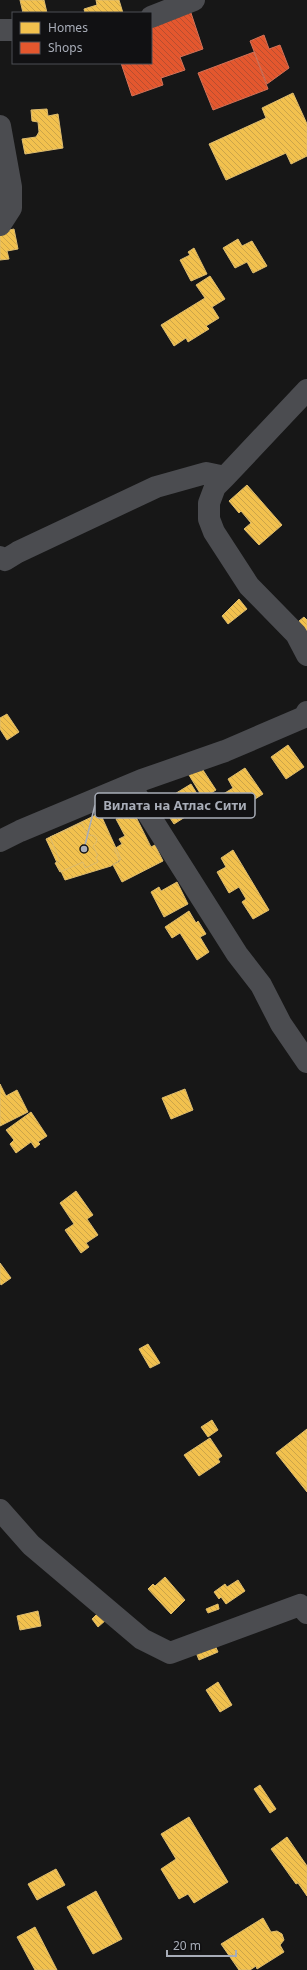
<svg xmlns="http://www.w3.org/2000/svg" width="307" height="1970" viewBox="0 0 307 1970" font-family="'Noto Sans',sans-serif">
	<defs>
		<pattern id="homes-back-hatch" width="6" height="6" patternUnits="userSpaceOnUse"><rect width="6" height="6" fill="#f2c14e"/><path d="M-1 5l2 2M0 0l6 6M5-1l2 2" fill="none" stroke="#cca549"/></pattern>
		<pattern id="shops-back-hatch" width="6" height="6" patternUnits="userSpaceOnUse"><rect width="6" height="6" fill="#e4572e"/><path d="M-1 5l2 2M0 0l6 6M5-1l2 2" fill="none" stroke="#b84e30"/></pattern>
	</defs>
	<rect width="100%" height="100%" fill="#171717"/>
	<!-- homes -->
	<path fill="url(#homes-back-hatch)" stroke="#dcbb6e" d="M 20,0 L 44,0 L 47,13 L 23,13 Z
		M 96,0 L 119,0 L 123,13 L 85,13 L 84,9 L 97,5 Z
		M 293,93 L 307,124 L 307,156 L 291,164 L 286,153 L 226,180 L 209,144 L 266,118 L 262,108 Z
		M 47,109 L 48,116 L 58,114 L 63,148 L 25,154 L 22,139 L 36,137 L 39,132 L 38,122 L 32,121 L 31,110 Z
		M 14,229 L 18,249 L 7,251 L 9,259 L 0,260 L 0,232 Z
		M 238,239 L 242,246 L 252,241 L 267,266 L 253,273 L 247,262 L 235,268 L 223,248 Z
		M 194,248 L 207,274 L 191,281 L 180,260 L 190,255 L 188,252 Z
		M 210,276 L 225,299 L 212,307 L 219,318 L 206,326 L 209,329 L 188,342 L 186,338 L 174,346 L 161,325 L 205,298 L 196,285 Z
		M 247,485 L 282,525 L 259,545 L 244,529 L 251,523 L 241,511 L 239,513 L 229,501 Z
		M 239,599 L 247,609 L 228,624 L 222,616 Z
		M 304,617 L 307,620 L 307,642 L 299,621 Z
		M 7,714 L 19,732 L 7,740 L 0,729 L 0,718 Z
		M 288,745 L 304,767 L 286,779 L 271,757 Z
		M 201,767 L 216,790 L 203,798 L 189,775 Z
		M 245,768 L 263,794 L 244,806 L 246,809 L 234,817 L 220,796 L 233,788 L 228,779 Z
		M 191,784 L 204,805 L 174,824 L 160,803 Z
		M 133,811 L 151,847 L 155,845 L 163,861 L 122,882 L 113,865 L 120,861 L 114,849 L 122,844 L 119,839 L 125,836 L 116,819 Z
		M 100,813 L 121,859 L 111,866 L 65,880 L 46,839 Z
		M 82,823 L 88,836 L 93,835 L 97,838 L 96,843 L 93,846 L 98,856 L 96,857 L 98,862 L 85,868 L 83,862 L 60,872 L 55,863 L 60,861 L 50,837 Z
		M 233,850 L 269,910 L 253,919 L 242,902 L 246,899 L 239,887 L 229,893 L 217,872 L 226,867 L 221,858 Z
		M 177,882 L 188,904 L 164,917 L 151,892 L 159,887 L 161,891 Z
		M 189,911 L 196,923 L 198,921 L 206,934 L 200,937 L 209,952 L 197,960 L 180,933 L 172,938 L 165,927 Z
		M 0,1084 L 6,1096 L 17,1090 L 28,1112 L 0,1126 Z
		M 185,1089 L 193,1110 L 171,1119 L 162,1098 Z
		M 31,1112 L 47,1136 L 38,1142 L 40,1144 L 35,1148 L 31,1142 L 16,1153 L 10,1144 L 14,1140 L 6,1130 Z
		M 76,1191 L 93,1215 L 87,1219 L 98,1235 L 86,1243 L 89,1247 L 81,1253 L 65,1230 L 74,1224 L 60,1203 Z
		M 0,1263 L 11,1278 L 1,1285 L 0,1283 Z
		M 148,1344 L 160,1363 L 150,1368 L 139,1349 Z
		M 212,1420 L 218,1430 L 208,1437 L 201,1427 Z
		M 307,1429 L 307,1492 L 276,1453 Z
		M 210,1438 L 222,1456 L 218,1459 L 220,1462 L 199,1476 L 184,1455 Z
		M 165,1577 L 185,1600 L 171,1614 L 148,1589 L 153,1584 L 155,1586 Z
		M 238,1580 L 245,1591 L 226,1604 L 221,1597 L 219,1599 L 214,1592 L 225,1584 L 227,1587 Z
		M 218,1604 L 219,1609 L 208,1613 L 206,1609 Z
		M 38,1611 L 41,1626 L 20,1630 L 17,1616 Z
		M 99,1612 L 106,1620 L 98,1627 L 92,1619 Z
		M 214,1643 L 218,1652 L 199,1660 L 195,1650 Z
		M 218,1682 L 232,1705 L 220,1712 L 206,1690 Z
		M 260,1785 L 276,1809 L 270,1813 L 254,1789 Z
		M 189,1817 L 228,1882 L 194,1903 L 188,1894 L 179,1899 L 161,1869 L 176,1859 L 161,1834 Z
		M 287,1837 L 307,1866 L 307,1896 L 298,1883 L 296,1884 L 271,1849 Z
		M 56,1869 L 65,1885 L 37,1900 L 28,1884 Z
		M 96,1891 L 122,1939 L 93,1954 L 67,1907 Z
		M 263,1918 L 271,1932 L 277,1931 L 282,1934 L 284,1940 L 280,1945 L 284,1952 L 257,1969 L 256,1966 L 250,1970 L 239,1970 L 221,1944 Z
		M 35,1927 L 57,1970 L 35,1970 L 17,1937 Z"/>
	<!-- shops -->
	<path fill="url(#shops-back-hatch)" stroke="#d27157" d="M 190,10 L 203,49 L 180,57 L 185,70 L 161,78 L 163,85 L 132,96 L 121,63 L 151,63 L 151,23 Z
		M 264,35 L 269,49 L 280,45 L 289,68 L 267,84 L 250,41 Z
		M 254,52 L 268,89 L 213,110 L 198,73 Z"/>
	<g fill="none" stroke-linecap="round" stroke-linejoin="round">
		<!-- street -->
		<path stroke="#4b4c50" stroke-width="22" d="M 151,17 L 194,0
			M 0,30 L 13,30
			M 0,126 L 11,187 L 11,208 L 0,225
			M 225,477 L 215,487 L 209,503 L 209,519 L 214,532 L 249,586 L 296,634 L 307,655
			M 0,557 L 5,560 L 18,552 L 156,487 L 206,473 L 225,477 L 307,390
			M 130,785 L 237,954 L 261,985 L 281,1024 L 307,1062
			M 0,841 L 20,831 L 142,780 L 225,751 L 304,717 L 307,712
			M 0,1510 L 31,1545 L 142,1639 L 170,1653 L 300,1605 L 307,1613"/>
	</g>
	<!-- callouts -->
	<path fill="none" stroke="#a8adb8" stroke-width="1.5" d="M84 849L95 805"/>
	<circle fill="#a8adb8" stroke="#111113" stroke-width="1.5" cx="84" cy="849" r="4"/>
	<rect fill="#111113" stroke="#a8adb8" stroke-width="1.5" x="95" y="793" width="160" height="25" rx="4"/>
	<g font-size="13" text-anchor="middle" font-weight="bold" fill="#a8adb8">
		<text x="175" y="810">Вилата на Атлас Сити</text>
	</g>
	<!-- legend -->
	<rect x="12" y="12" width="140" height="52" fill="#111113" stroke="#4d4f55"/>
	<rect x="20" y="22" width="20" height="12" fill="#f2c14e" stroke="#4d4f55"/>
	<text x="48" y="32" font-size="12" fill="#a8adb8">Homes</text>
	<rect x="20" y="42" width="20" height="12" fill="#e4572e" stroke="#4d4f55"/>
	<text x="48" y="52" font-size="12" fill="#a8adb8">Shops</text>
	<!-- scale -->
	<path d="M167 1950v6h69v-6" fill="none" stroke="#a8adb8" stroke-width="2"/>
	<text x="173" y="1950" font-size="12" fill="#a8adb8" stroke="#111113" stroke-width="3" paint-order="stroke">20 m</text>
</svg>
